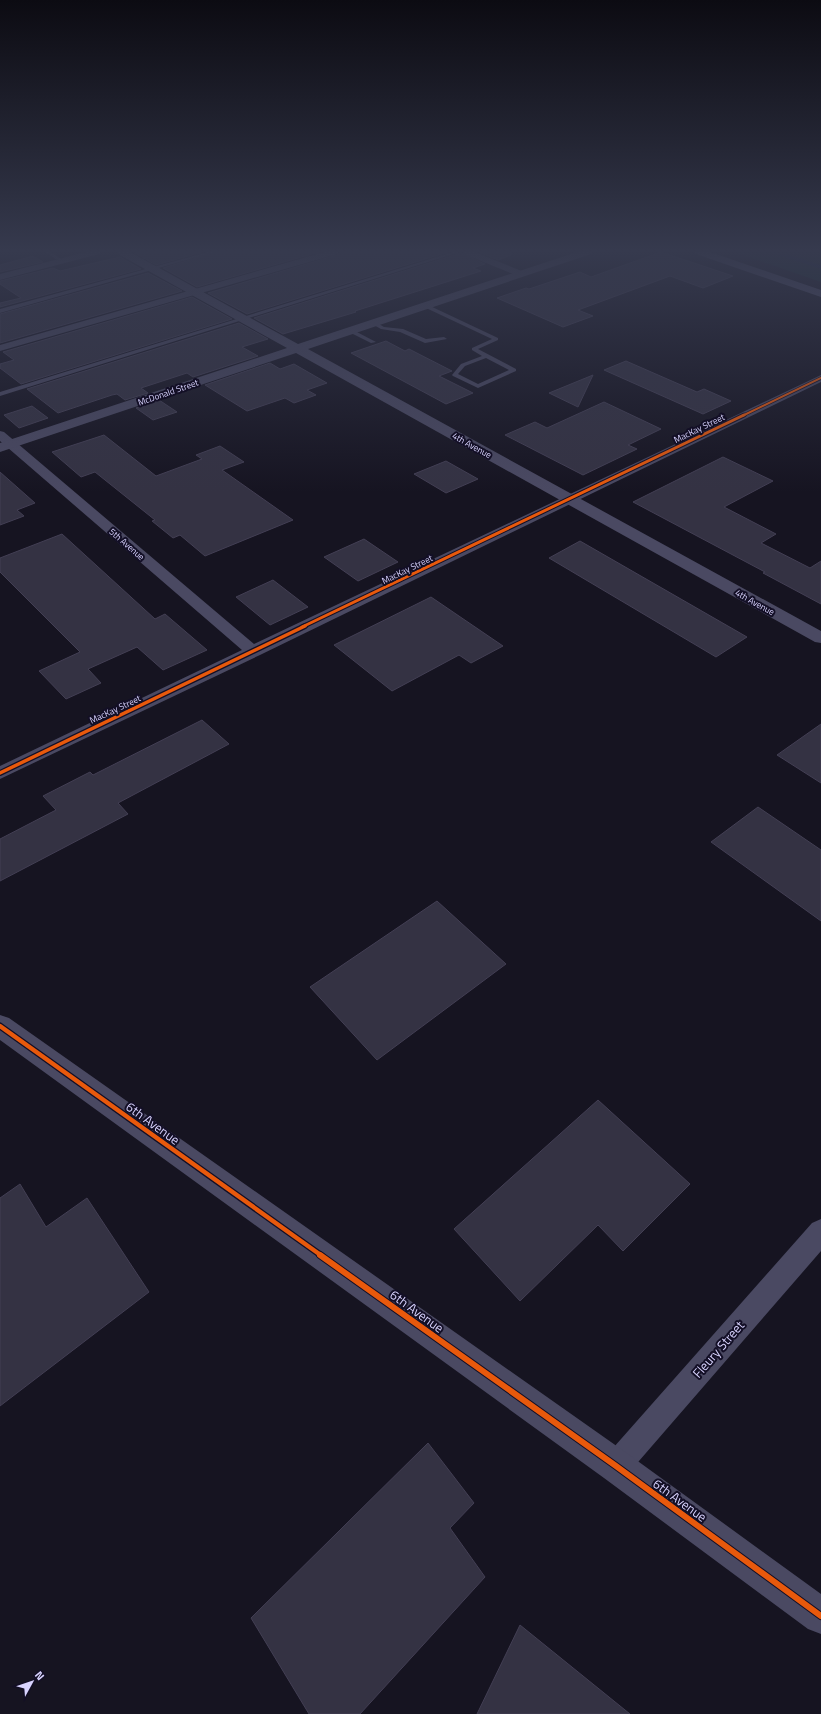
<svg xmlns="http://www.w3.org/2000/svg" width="821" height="1714" viewBox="0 0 821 1714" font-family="'Titillium Web',sans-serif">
	<rect width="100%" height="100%" fill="#161421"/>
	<!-- green -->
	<path fill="#132c2d" d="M 734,252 L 821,252 L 821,282 Z"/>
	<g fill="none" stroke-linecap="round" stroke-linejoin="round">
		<!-- stream -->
		<path stroke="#0d2144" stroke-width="3.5" d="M 775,252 L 821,267"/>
	</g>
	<!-- building -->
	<path fill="#343243" stroke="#433f54" d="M 139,252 L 202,252 L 156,265 L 135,253 Z
		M 216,252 L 319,252 L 197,287 L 163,268 Z
		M 340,252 L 448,252 L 247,314 L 208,293 L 337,255 Z
		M 479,252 L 511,252 L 511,255 L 498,260 Z
		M 661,252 L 733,276 L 703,288 L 670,276 L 578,310 L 593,316 L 563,327 L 497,298 L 526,288 L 529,289 L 580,272 L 591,277 Z
		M 461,253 L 485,264 L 473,268 L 481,271 L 355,311 L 356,312 L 283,334 L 254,318 Z
		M 33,256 L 43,262 L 0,272 L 0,265 Z
		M 120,257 L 141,269 L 0,307 L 0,303 L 21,298 L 0,284 L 0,281 L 53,268 L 60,271 Z
		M 148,273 L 182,291 L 0,343 L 0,314 Z
		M 192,297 L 232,319 L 21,384 L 0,368 L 0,364 L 14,360 L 3,352 Z
		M 239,323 L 268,339 L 242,347 L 258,356 L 193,377 L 187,373 L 141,388 L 148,393 L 125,400 L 117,394 L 112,395 L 58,413 L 27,389 Z
		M 386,341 L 405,351 L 409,349 L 452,371 L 439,376 L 473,393 L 446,404 L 351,353 Z
		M 626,361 L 697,392 L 704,389 L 731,401 L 703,414 L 604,370 Z
		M 270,363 L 280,369 L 294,364 L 327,383 L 307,390 L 316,395 L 294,403 L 285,398 L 247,411 L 205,385 Z
		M 593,375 L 578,407 L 549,393 Z
		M 159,400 L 177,412 L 153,420 L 136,408 Z
		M 604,402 L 661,429 L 628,445 L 637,449 L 583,475 L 505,435 L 535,422 L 547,428 Z
		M 32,406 L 48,418 L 19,428 L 4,415 Z
		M 104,435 L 156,476 L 202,459 L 196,455 L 220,446 L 244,462 L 222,470 L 293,520 L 205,556 L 180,535 L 173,538 L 152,521 L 155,520 L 95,472 L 81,477 L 52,452 Z
		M 723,457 L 773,481 L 724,507 L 776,534 L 761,543 L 810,568 L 821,561 L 821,604 L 763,573 L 765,572 L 633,502 Z
		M 446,461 L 478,479 L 446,493 L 414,474 Z
		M 0,472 L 35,503 L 17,510 L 24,516 L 0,525 Z
		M 62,534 L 155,619 L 165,614 L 207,650 L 163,670 L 137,647 L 88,669 L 101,683 L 66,699 L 39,671 L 80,652 L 0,572 L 0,558 Z
		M 364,539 L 398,562 L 358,581 L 324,557 Z
		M 580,541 L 747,637 L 716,657 L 549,558 Z
		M 273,580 L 308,607 L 270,625 L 236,597 Z
		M 431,597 L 503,646 L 471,663 L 459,655 L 392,691 L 334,645 Z
		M 202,720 L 229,744 L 118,803 L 128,814 L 0,881 L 0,839 L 56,810 L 43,796 L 90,772 L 93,775 Z
		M 821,724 L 821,783 L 777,755 Z
		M 758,807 L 821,850 L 821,921 L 711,842 Z
		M 437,901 L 506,964 L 377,1060 L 310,987 Z
		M 598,1100 L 690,1184 L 623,1251 L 598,1225 L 520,1301 L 454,1229 Z
		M 20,1184 L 46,1227 L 87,1198 L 149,1292 L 0,1406 L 0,1198 Z
		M 428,1443 L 474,1503 L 450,1528 L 485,1577 L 360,1714 L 309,1714 L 251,1618 Z
		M 520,1625 L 630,1714 L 477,1714 Z"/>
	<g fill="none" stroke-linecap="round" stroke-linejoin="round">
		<!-- service -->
		<path fill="#4a4962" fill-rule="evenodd" d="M 46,252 L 51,252 L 64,261 L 60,262 Z
			M 208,252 L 215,252 L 0,313 L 0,309 Z
			M 453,252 L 460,252 L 0,396 L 0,392 Z
			M 424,305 L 428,305 L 498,338 L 498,340 L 478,349 L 516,369 L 516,371 L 478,388 L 453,376 L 452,375 L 461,364 L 482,356 L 472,350 L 472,348 L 492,339 L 424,307 ZM 486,358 L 509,370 L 478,384 L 458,374 L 465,366 Z
			M 374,321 L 384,327 L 403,329 L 426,339 L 444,337 L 447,339 L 425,343 L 400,332 L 381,329 L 372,324 L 371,323 Z
			M 349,330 L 353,330 L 376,342 L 371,343 L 349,332 Z"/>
		<!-- minor -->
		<path fill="#4a4962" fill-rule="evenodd" d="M 86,252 L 101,252 L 99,254 L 0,280 L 0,274 Z
			M 324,252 L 339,252 L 337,254 L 0,351 L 0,345 Z
			M 462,252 L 475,252 L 524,272 L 526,274 L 524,276 L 518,276 L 464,254 Z
			M 821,375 L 821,382 L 260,655 L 0,779 L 0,766 L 242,650 L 0,441 L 0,431 L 4,432 L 254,644 Z
			M 821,1219 L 821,1251 L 626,1476 L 616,1480 L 606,1476 L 602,1466 L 606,1456 L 812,1223 Z"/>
		<!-- tertiary -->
		<path fill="#4a4962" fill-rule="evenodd" d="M 117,252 L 130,252 L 298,344 L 577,252 L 592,252 L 591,254 L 308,349 L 821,631 L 821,643 L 815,642 L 296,353 L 0,452 L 0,443 L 287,348 L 118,254 Z
			M 0,1015 L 9,1018 L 628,1454 L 821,1594 L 821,1634 L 808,1629 L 604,1478 L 0,1040 Z"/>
		<!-- secondary -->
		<path fill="#575674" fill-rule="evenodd" d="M 695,252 L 710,252 L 821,290 L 821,297 L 696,254 Z"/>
		<!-- cycleway-far4 casing -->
		<g stroke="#130f26" stroke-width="3.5">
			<path id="cycleway-far4" d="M 742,416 L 821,378"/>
		</g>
		<!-- cycleway-far3 casing -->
		<g stroke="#130f26" stroke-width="5">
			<path id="cycleway-far3" d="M 302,627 L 744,415"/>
		</g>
		<!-- cycleway-far2 casing -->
		<g stroke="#130f26" stroke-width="6">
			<path id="cycleway-far2" d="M 0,773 L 305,626"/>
		</g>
		<!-- cycleway-far1 casing -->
		<g stroke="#130f26" stroke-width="7">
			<path id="cycleway-far1" d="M 0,1026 L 322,1256"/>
		</g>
		<!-- cycleway casing -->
		<g stroke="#130f26" stroke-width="8">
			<path id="cycleway" d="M 320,1255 L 616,1466 L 821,1616"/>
		</g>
		<!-- cycleway-far4 -->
		<use href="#cycleway-far4" stroke="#e8590c" stroke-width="2"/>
		<!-- cycleway-far3 -->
		<use href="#cycleway-far3" stroke="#e8590c" stroke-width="3"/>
		<!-- cycleway-far2 -->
		<use href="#cycleway-far2" stroke="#e8590c" stroke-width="3.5"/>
		<!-- cycleway-far1 -->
		<use href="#cycleway-far1" stroke="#e8590c" stroke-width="4.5"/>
		<!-- cycleway -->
		<use href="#cycleway" stroke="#e8590c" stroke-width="6"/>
	</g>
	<!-- sky -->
	<linearGradient id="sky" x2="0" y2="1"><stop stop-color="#0c0b12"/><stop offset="0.51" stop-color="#363a4e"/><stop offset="1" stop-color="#363a4e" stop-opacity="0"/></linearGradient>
	<rect width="821" height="492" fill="url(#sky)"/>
	<g text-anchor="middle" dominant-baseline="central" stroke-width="4" stroke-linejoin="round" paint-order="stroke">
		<!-- far-street labels -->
		<g font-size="9" fill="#d9d4ff" stroke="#130f26">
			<text transform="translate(168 392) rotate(-19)">McDonald Street</text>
			<text transform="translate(699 428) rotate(-26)">MacKay Street</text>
			<text transform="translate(472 445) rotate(29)">4th Avenue</text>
			<text transform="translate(127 544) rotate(41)">5th Avenue</text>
			<text transform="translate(407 569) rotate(-26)">MacKay Street</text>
			<text transform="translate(755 602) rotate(29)">4th Avenue</text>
			<text transform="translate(115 709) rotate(-25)">MacKay Street</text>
		</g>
		<!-- near-street labels -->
		<g font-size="13" fill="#d9d4ff" stroke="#130f26">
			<text transform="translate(153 1123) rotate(36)">6th Avenue</text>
			<text transform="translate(417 1311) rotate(36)">6th Avenue</text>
			<text transform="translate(718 1349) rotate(-49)">Fleury Street</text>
			<text transform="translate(680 1500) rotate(36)">6th Avenue</text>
		</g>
	</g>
	<!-- north arrow -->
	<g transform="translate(32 1682) rotate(50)" stroke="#130f26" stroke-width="3" paint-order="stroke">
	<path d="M0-3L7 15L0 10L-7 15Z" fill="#d9d4ff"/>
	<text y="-6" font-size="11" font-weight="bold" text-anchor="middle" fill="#d9d4ff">N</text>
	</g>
</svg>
